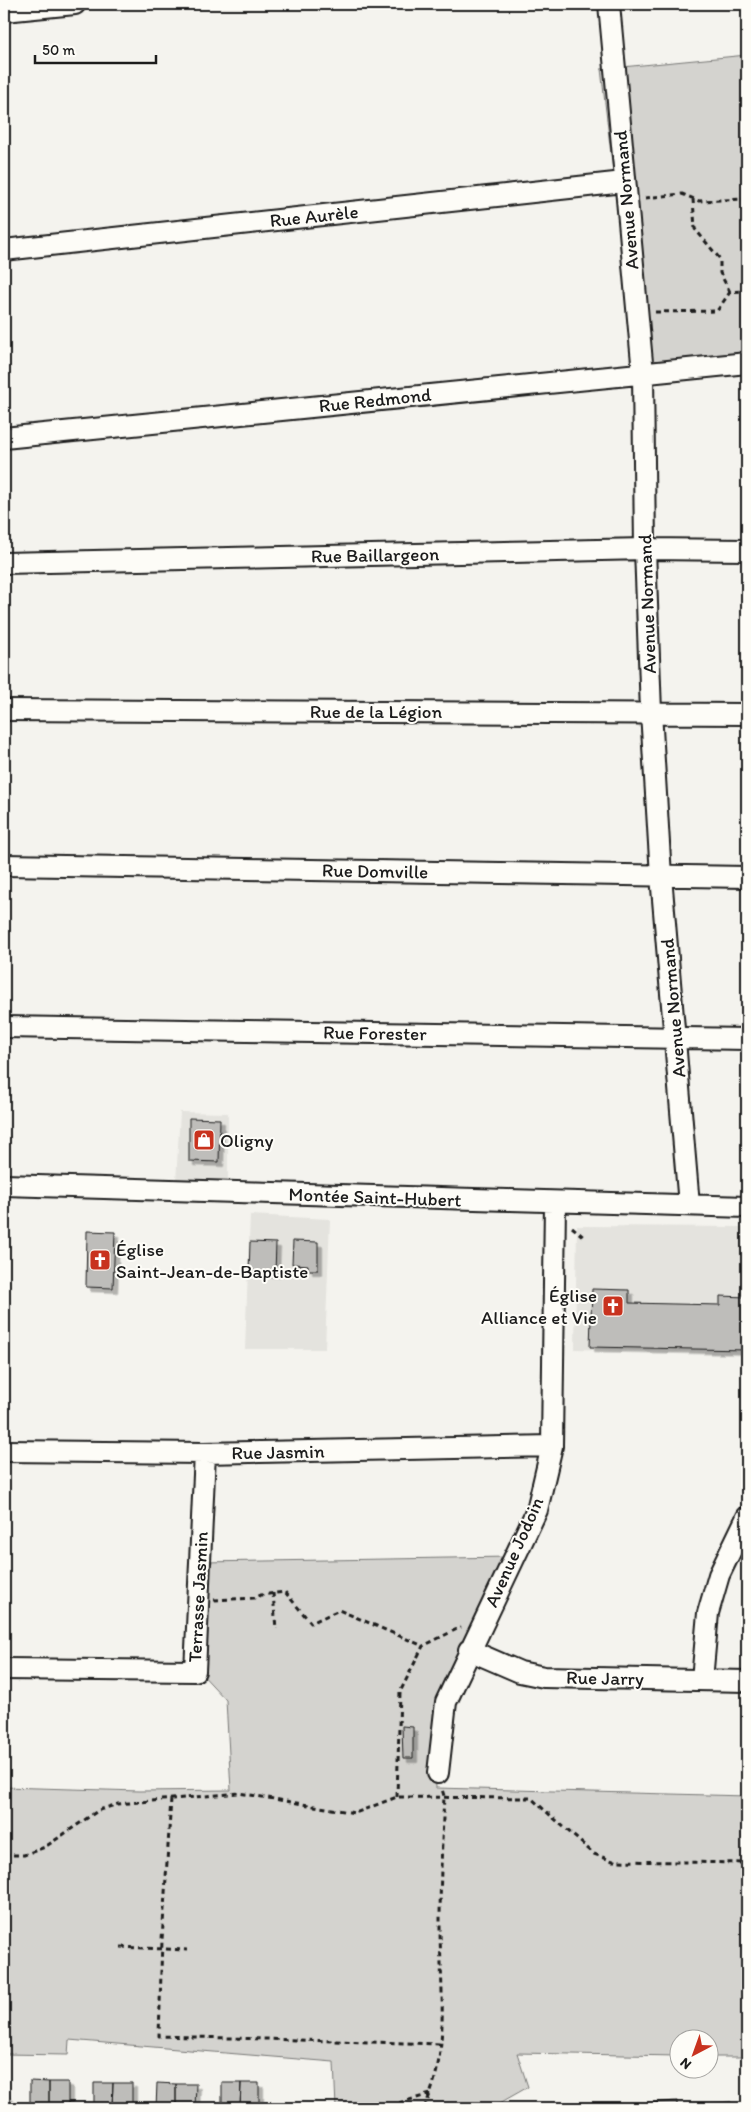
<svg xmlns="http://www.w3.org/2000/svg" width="751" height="2112" viewBox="0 0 751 2112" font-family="Itim,sans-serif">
	<defs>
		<filter id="shadow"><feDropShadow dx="4.5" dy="4.5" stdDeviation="0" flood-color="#0004"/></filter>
	</defs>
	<rect width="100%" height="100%" fill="#f4f3ee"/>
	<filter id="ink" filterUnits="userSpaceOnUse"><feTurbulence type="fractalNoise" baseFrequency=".02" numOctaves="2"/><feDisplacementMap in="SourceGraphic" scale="10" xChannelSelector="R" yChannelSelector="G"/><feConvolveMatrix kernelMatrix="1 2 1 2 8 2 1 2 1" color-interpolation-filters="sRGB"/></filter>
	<g filter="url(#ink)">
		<!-- built -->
		<path fill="#e4e3de" d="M 180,1112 L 228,1113 L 228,1187 L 176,1182 Z
			M 250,1215 L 330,1219 L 325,1349 L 245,1349 Z
			M 577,1226 L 747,1227 L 747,1354 L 575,1349 Z"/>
		<!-- green -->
		<path fill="#d4d3cf" stroke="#787876" d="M 747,55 L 747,366 L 637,376 L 601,69 Z
			M 510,1557 L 434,1742 L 436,1788 L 747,1796 L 747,2057 L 709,2057 L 708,2040 L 678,2040 L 678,2056 L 517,2053 L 528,2087 L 491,2108 L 336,2108 L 334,2062 L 69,2040 L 68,2055 L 4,2054 L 4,1787 L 139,1791 L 231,1790 L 226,1700 L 198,1670 L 203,1562 Z"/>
		<!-- building -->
		<path fill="#bebdba" stroke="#1c1c1c" filter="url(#shadow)" d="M 189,1118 L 220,1119 L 219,1162 L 189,1161 Z
			M 87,1231 L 115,1232 L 113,1288 L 86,1287 Z
			M 293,1241 L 318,1242 L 318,1270 L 308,1270 L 308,1265 L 292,1264 Z
			M 250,1242 L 276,1243 L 275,1273 L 249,1272 Z
			M 592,1289 L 629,1290 L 629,1303 L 720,1305 L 720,1296 L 747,1297 L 747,1350 L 590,1347 Z
			M 402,1726 L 413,1727 L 413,1758 L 403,1758 Z
			M 30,2081 L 49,2082 L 49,2108 L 30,2108 Z
			M 49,2082 L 68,2082 L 68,2108 L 49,2108 Z
			M 94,2083 L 113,2083 L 112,2108 L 94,2108 Z
			M 113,2083 L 132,2083 L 132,2108 L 112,2108 Z
			M 157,2083 L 176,2084 L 176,2108 L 156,2108 Z
			M 222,2083 L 241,2083 L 240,2108 L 222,2108 Z
			M 241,2083 L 259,2083 L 259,2108 L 240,2108 Z
			M 176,2084 L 196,2084 L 195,2108 L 176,2108 Z
			M 4,2095 L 9,2095 L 9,2108 L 4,2108 Z
			M 677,2101 L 677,2108 L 649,2108 L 649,2103 Z
			M 731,2102 L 731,2108 L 703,2108 L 703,2104 Z
			M 595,2103 L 595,2108 L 576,2108 L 576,2105 Z
			M 649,2103 L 649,2108 L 622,2108 L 621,2104 Z
			M 703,2104 L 703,2108 L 677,2108 L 677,2105 Z"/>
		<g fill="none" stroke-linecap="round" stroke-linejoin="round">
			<!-- minor casing -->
			<g stroke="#1c1c1c" stroke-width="24">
				<path id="minor" d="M 609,4 L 643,373 L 645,549 L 651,712 L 661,876 L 689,1205
					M 4,11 L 75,4
					M 4,250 L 624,182
					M 4,438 L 747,363
					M 4,563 L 645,549 L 747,550
					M 4,710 L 747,714
					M 4,865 L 747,877
					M 4,1027 L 747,1039
					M 4,1185 L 747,1207
					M 4,1451 L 205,1453 L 552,1446
					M 469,1650 L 520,1672 L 544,1677 L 747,1681
					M 4,1669 L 195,1671 L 205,1453
					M 702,1680 L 708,1613 L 719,1575 L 747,1517
					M 438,1773 L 446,1702 L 537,1510 L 552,1446 L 555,1202"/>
			</g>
			<!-- path -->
			<path stroke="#1c1c1c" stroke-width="3" stroke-dasharray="5 4" stroke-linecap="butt" d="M 645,198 L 682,194 L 699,201 L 747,199
				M 693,199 L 695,229 L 720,259 L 720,273 L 730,292
				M 655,312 L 717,311 L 730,292 L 742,291 L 747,295
				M 572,1227 L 585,1238
				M 273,1593 L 276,1629
				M 214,1600 L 254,1598 L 261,1595 L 285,1592 L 311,1623 L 339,1610 L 423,1646
				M 397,1797 L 400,1692 L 423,1646 L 461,1627
				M 171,1799 L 162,1940 L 159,2036 L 440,2044
				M 4,1855 L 24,1855 L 45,1847 L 99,1810 L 118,1804 L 239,1793 L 355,1813 L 397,1797 L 531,1798 L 594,1854 L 613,1861 L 747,1863
				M 121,1947 L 187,1950
				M 393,2108 L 395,2104 L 431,2094
				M 424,2108 C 451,2054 440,1985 440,1926 C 440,1883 442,1839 444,1796 L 442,1789"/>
			<!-- minor -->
			<use href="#minor" stroke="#fdfcf7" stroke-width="20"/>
		</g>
	</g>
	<!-- icons -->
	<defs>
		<g id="shop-square" transform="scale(1.125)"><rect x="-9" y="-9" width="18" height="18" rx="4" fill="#c8321e" stroke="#fdfcf7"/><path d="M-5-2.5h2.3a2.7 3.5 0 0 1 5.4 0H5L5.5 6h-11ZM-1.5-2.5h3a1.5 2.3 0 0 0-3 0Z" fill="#fff"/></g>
		<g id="church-square" transform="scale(1.125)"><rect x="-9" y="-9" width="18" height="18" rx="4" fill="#c8321e" stroke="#fdfcf7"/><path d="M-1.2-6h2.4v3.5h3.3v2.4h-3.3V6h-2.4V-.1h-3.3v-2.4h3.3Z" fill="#fff"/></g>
	</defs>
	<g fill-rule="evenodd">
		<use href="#shop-square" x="204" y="1140"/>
		<use href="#church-square" x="100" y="1260"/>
		<use href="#church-square" x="613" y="1306"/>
	</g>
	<g text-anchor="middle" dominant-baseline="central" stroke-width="4" stroke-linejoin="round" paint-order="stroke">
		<!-- street labels -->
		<g font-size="19" fill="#1c1c1c" stroke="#fdfcf7">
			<text transform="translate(626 200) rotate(-95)">Avenue Normand</text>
			<text transform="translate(314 216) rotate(-6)">Rue Aurèle</text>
			<text transform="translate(375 400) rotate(-6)">Rue Redmond</text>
			<text transform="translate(375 555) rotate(-1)">Rue Baillargeon</text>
			<text transform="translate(647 604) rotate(-92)">Avenue Normand</text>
			<text x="376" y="711">Rue de la Légion</text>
			<text transform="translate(375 871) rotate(1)">Rue Domville</text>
			<text transform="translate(673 1008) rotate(-95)">Avenue Normand</text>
			<text transform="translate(375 1033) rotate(1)">Rue Forester</text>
			<text transform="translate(375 1197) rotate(2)">Montée Saint-Hubert</text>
			<text transform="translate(278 1452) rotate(-1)">Rue Jasmin</text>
			<text transform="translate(514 1552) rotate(-66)">Avenue Jodoin</text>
			<text transform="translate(198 1597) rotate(-87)">Terrasse Jasmin</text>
			<text transform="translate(605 1678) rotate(1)">Rue Jarry</text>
		</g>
		<!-- poi labels -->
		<g font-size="19" fill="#1c1c1c" stroke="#fdfcf7" text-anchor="start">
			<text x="220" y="1140">Oligny</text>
			<text x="116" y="1249">Église<tspan x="116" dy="22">Saint-Jean-de-Baptiste</tspan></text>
			<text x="597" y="1295" text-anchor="end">Église<tspan x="597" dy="22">Alliance et Vie</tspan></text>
		</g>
	</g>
	<!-- margin -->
	<rect width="751" height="2112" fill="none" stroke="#fdfcf7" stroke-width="20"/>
	<rect x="10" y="10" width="731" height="2092" fill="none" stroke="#1c1c1c" stroke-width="2" filter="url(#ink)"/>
	<!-- north arrow -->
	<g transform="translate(694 2054) rotate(221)"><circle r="24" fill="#fdfcf7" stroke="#a3a29f"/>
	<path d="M0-4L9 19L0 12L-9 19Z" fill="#c8321e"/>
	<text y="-8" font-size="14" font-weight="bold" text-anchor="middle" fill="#1c1c1c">N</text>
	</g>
	<!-- scale -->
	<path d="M35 55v8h121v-8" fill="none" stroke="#1c1c1c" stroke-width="2.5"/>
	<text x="42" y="55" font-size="15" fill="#1c1c1c" stroke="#fdfcf7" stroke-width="4" paint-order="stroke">50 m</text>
</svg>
